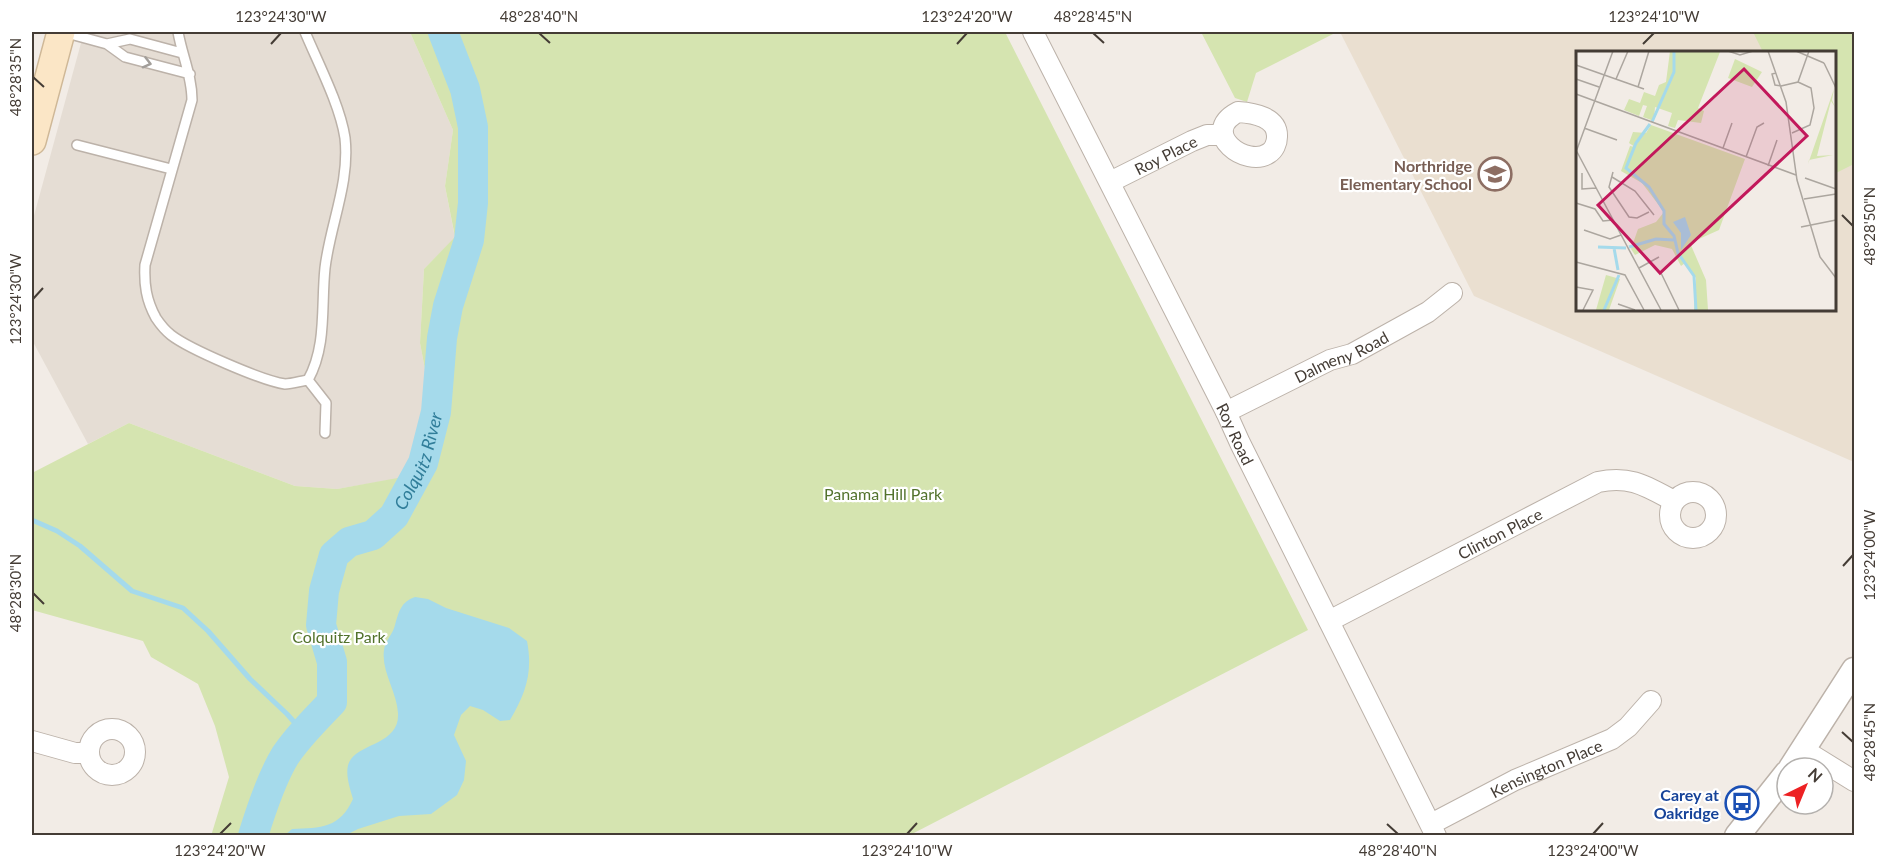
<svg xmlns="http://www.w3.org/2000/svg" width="1886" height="867" viewBox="0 0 1886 867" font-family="Lato,sans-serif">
	<rect width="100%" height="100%" fill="#f2ece6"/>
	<!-- residential -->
	<path fill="#e5ddd4" d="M 84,32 L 410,32 L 453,130 L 445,186 L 455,238 L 424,269 L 420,343 L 430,396 L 414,476 L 337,489 L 295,486 L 129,423 L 88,444 L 32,340 L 32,223 Z"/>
	<!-- education -->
	<path fill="#eadfd0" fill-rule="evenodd" d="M 1340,32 L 1854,32 L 1854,462 L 1474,296 ZM 1577,52 L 1834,52 L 1834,309 L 1577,309 Z"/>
	<!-- green -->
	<path fill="#d5e4b0" d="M 410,32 L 1005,32 L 1308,630 L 910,835 L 211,836 L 229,777 L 215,726 L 198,684 L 151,657 L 143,641 L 32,610 L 32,473 L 129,423 L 295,486 L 337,489 L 414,475 L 430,396 L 420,343 L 424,269 L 455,237 L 445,186 L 453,130 Z
		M 1201,32 L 1337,32 L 1256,73 L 1247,102 L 1235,98 Z
		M 1753,32 L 1854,32 L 1854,164 L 1834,174 L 1834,52 L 1763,52 Z"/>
	<!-- water -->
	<path fill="#a5daeb" d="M 415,597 L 428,599 L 446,608 L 509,628 L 527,641 C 533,672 526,693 510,720 L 500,721 L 483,710 L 470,706 L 461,715 L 454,735 L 466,761 L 464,780 L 457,795 L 431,814 L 399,816 L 358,829 L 346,835 L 285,835 L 292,829 C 321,828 340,828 353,799 C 350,788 343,770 351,759 C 363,743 400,743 398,713 C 397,692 381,671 384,650 C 385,641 393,634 395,625 C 399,611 401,602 415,597 Z"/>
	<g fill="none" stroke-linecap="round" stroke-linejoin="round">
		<!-- stream -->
		<path stroke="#a5daeb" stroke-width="5" d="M 32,520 L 57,531 L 80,546 L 132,591 L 183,608 L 208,631 L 250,679 L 287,714 L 304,733"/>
		<!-- river -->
		<path stroke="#a5daeb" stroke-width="30" id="s1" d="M 253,836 C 261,810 271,779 285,756 C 298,736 316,719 332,702 L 332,662 L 321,625 L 324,591 L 334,555 L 349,542 L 373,535 L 394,516 L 423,463 L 436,412 L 442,338 L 448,306 L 469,240 L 473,203 L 473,127 L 465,89 L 443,32"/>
		<!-- service casing -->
		<g stroke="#bcb2a9" stroke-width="12">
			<path id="service" d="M 63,32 L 107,44 L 125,57 L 190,74
				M 178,32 C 182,55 192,76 192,100 L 145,265 C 144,284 146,300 156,318 C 160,324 166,331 171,335 C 189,349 263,381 285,384 C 292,384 301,381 308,380
				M 305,32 C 318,63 340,105 345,138 C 350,183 330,225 325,268 C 321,306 327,346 308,380
				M 107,44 L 130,39 L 182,53
				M 77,145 L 171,169
				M 308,380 L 326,403 L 325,433"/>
		</g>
		<!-- minor casing -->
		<g stroke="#bcb2a9" stroke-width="22">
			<g id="minor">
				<path id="s2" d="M 1033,32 L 1226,412 L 1240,443 L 1436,836"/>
				<path d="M 1238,112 C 1253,113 1278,117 1277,137 C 1277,143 1274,150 1269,153 C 1247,169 1198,133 1238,112 Z"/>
				<path id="s3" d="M 1110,182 L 1192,141 L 1207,135 L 1223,135"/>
				<path id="s4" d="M 1226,412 L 1330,360 L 1352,354 L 1428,312 L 1452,293"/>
				<circle cx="1693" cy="515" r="23"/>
				<path id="s5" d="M 1329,621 L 1598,482 C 1630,475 1646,486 1674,501"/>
				<circle cx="112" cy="752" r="23"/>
				<path d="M 32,741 L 75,753 L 89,753"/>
				<path d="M 1804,750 L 1854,781"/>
				<path id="s6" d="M 1431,824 L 1515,780 L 1612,739 L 1628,727 L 1651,701"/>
			</g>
		</g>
		<!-- tertiary casing -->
		<g stroke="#bcb2a9" stroke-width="27">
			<path id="tertiary" d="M 1791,768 L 1854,670
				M 1737,836 L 1787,773"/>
		</g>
		<!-- secondary casing -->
		<g stroke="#cfb897" stroke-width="30">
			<path id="secondary" d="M 32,141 L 61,32"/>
		</g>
		<!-- service -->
		<use href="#service" stroke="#fff" stroke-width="9"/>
		<!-- minor -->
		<use href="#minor" stroke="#fff" stroke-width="20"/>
		<!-- tertiary -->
		<use href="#tertiary" stroke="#fff" stroke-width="24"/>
		<!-- secondary -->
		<use href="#secondary" stroke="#fbe6c6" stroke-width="27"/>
	</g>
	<!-- one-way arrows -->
	<defs><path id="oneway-chevron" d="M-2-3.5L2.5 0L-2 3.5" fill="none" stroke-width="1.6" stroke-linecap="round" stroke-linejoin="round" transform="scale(1.5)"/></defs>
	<use stroke="#a29e9a" href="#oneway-chevron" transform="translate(147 63) rotate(14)"/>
	<!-- ticks -->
	<path fill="none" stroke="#443c35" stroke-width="2" d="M 539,33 L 550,43M 1093,33 L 1104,43M 271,44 L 281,33M 957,44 L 967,33M 1643,44 L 1654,33M 33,77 L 44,87M 1842,215 L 1853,226M 33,299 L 43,288M 1843,566 L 1853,555M 33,593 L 44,604M 1842,732 L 1853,742M 1387,824 L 1398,834M 220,834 L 231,823M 907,834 L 917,823M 1593,834 L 1603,823"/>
	<!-- icons -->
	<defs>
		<g id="school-ring" transform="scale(1.725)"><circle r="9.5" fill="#fff" stroke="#8d6e63" stroke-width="1.5"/><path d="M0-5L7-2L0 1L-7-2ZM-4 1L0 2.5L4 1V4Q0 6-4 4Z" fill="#8d6e63"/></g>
		<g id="bus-ring" transform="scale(1.725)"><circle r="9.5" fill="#fff" stroke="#1a4fb4" stroke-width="1.5"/><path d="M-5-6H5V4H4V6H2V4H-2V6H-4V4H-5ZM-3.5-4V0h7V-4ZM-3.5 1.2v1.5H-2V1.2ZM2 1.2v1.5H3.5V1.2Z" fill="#1a4fb4"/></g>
	</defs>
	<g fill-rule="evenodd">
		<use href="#school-ring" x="1495" y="174"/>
		<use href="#bus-ring" x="1742" y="803"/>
	</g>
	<g text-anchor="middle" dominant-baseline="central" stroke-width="4.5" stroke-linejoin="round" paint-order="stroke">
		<!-- street labels -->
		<g font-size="16" fill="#443c35" stroke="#fff">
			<text stroke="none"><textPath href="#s3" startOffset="62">Roy Place</textPath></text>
			<text stroke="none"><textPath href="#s4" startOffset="128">Dalmeny Road</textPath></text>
			<text stroke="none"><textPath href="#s2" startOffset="450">Roy Road</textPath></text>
			<text stroke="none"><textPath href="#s5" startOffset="192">Clinton Place</textPath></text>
			<text stroke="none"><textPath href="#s6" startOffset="128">Kensington Place</textPath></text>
		</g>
		<!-- education labels -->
		<g font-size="16" font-weight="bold" fill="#785e54" stroke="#fff" text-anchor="end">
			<text x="1472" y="165">Northridge<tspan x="1472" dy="18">Elementary School</tspan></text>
		</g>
		<!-- park labels -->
		<g font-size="16" fill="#52722c" stroke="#fff">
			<text x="883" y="493">Panama Hill Park</text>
			<text x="339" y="636">Colquitz Park</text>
		</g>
		<!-- transit labels -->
		<g font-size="16" font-weight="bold" fill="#164399" stroke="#fff" text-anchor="end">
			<text x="1719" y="794">Carey at<tspan x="1719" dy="18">Oakridge</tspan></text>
		</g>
		<!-- water labels -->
		<g font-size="18" font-style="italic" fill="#317e9a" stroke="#fff">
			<text stroke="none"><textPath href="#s1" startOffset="442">Colquitz River</textPath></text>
		</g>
	</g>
	<!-- overview -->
	<g transform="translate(1576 51)">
		<rect width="260" height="260" fill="#f2ece6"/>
		<path d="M 94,0 L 144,1 L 122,57 L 128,60 L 125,72 L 102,69 L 99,77 L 92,75 L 96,62 L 79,56 L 78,70 L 67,66 L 71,55 L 67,54 L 63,65 L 48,59 L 53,48 L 64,52 L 68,41 L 79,45 L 83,34 L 90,31 ZM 159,8 L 186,21 L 176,36 L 152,27 ZM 258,38 L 256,49 L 259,56 L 255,50 L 241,105 L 257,104 L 233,109 L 232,113 ZM 75,74 L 169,108 L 143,179 L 114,192 L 130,229 L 132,259 L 118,259 L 120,227 L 109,212 L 105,215 L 96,198 L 79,194 L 59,204 L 55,198 L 62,178 L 80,171 L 88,161 L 66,132 L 45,120 L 54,95 L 59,96 L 53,92 L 57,81 L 70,82 ZM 30,224 L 44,228 L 33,259 L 20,259 Z" fill="#d5e4b0"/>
		<path d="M 109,166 L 115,184 L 105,199 L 105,182 L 97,171 Z" fill="#a5daeb"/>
		<path fill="none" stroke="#a5daeb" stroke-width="3" d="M 76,71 L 98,21 L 98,0M 74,73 L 60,92 L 50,117 L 73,136 L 88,160 L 88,173 L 98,185 L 102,202 L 118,225 L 120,259M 22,196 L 50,197M 53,196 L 80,188 L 98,189M 38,197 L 42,219M 28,259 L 43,224"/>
		<path fill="none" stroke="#aca69f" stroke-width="1.5" d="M 152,0 L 164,4 L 177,0M 192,0 L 210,51 L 221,129 L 244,206 L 260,227M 220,0 L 248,12M 248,12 L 260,37M 0,14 L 68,38M 200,22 L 196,23 L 199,34 L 205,35M 0,28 L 23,36M 40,28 L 52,0M 205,35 L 222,31 L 233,0M 62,36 L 73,0M 0,43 L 220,124M 8,77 L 41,89M 216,82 L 234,74 L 238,57 L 235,37 L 222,31M 147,97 L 156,72M 0,99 L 85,259M 0,101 L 37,0M 170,106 L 181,76 L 188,72M 192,115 L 201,89M 37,121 L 33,136 L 53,166 L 61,167 L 73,161M 6,122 L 6,138 L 20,137M 36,126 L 59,140 L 78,164M 229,127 L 260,138M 228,148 L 260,143M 0,152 L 19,158 L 27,170 L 37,169M 225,176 L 260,169M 8,179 L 34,188 L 45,184M 0,211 L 49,224 L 68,259M 63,217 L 83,206M 85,222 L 103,259M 0,236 L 17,239 L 7,259M 42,253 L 59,259"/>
		<path fill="#c2185b" fill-opacity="0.15" stroke="#c2185b" stroke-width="3" d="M 168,18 L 231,85 L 84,222 L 22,154 Z"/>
		<rect width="260" height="260" fill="none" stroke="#443c35" stroke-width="3"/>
	</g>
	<!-- border -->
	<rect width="1886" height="867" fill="none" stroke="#ffffff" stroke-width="66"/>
	<!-- north arrow -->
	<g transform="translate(1805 786) rotate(43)"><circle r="28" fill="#ffffff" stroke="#b4b1ae" stroke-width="1.5"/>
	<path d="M0-4.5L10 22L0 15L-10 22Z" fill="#ed2123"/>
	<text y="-9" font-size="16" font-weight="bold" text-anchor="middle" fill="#443c35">N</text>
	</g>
	<rect x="33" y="33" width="1820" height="801" fill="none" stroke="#443c35" stroke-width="2"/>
	<g font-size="15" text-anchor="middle" fill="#443c35">
		<text x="281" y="22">123°24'30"W</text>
		<text x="539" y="22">48°28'40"N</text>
		<text x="967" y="22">123°24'20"W</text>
		<text x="1093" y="22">48°28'45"N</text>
		<text x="1654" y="22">123°24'10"W</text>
		<text transform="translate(16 77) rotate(-90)" y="5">48°28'35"N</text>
		<text transform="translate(1870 226) rotate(-90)" y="5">48°28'50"N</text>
		<text transform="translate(16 299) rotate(-90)" y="5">123°24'30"W</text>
		<text transform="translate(1870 555) rotate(-90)" y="5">123°24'00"W</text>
		<text transform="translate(16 593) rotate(-90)" y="5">48°28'30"N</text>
		<text transform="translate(1870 742) rotate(-90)" y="5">48°28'45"N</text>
		<text x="220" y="856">123°24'20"W</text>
		<text x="907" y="856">123°24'10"W</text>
		<text x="1398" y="856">48°28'40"N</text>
		<text x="1593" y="856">123°24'00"W</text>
	</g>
</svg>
